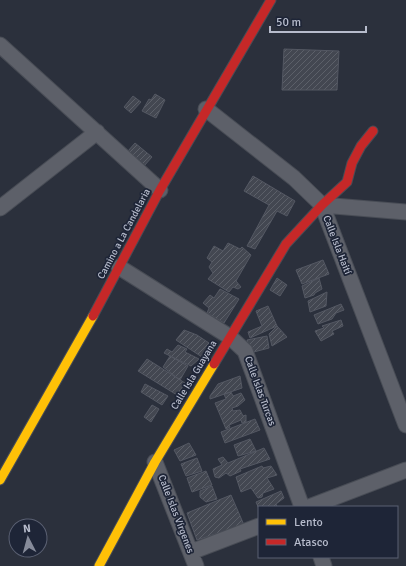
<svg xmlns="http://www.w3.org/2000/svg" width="406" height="566" viewBox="0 0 406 566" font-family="Signika,sans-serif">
	<defs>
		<pattern id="building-hatch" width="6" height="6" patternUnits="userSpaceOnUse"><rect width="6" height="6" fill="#434751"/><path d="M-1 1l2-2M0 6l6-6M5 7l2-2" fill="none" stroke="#5c6069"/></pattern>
	</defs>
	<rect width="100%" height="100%" fill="#2b303c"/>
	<!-- building -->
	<path fill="url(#building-hatch)" stroke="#545863" d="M 284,49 L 339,51 L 337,90 L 282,90 Z
		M 155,94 L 165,100 L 156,118 L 142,111 L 149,99 L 151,100 Z
		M 133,96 L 141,102 L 131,113 L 124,107 Z
		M 135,143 L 152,157 L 144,166 L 128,151 Z
		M 253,176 L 295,201 L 287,216 L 277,211 L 255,249 L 247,246 L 269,205 L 244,191 Z
		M 228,243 L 240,249 L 242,247 L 251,255 L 236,281 L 241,287 L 238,289 L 233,287 L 229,292 L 208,279 L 213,273 L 209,267 L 212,262 L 207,258 L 214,246 L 223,251 Z
		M 323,260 L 329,274 L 302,284 L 296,270 Z
		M 277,278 L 287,285 L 280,296 L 270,290 Z
		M 319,278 L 322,289 L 315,293 L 314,295 L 305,298 L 302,286 Z
		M 220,289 L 239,299 L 224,323 L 207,313 L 209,308 L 203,303 L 210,295 L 214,298 Z
		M 327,292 L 326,306 L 310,312 L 308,301 Z
		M 341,304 L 344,310 L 336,313 L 332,319 L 318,324 L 314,315 Z
		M 268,306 L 277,326 L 250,338 L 248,332 L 262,326 L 256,311 Z
		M 341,320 L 343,326 L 332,331 L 334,334 L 321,341 L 315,331 L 324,328 L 322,326 Z
		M 277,326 L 287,337 L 272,346 L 269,334 Z
		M 184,330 L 197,335 L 212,345 L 202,357 L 176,340 Z
		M 267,336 L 269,348 L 250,353 L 247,340 Z
		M 178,345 L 187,349 L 185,352 L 199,359 L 191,366 L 164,353 L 167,349 L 172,352 Z
		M 170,356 L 188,366 L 180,380 L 163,367 Z
		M 147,359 L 185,383 L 177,395 L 138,371 Z
		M 240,376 L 242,388 L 210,399 L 210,396 L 218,384 Z
		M 145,384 L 168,396 L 162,405 L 141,392 Z
		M 231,392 L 233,396 L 241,393 L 245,400 L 238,406 L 232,408 L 233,411 L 240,410 L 243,416 L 246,415 L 246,422 L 242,423 L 241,420 L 229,425 L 230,427 L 226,429 L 215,403 L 226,399 L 224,394 Z
		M 152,405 L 159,409 L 151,422 L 144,417 Z
		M 255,419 L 260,430 L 225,443 L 221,432 Z
		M 250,439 L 256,451 L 238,456 L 234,445 Z
		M 189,443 L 196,455 L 180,461 L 174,450 Z
		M 264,448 L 270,459 L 240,469 L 241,471 L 230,476 L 226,473 L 219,478 L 215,477 L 213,469 L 222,465 L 218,459 L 223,457 L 228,463 Z
		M 197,458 L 202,471 L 186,476 L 181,464 Z
		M 262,466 L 263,468 L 271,466 L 277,475 L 267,478 L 274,489 L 263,493 L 262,497 L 258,498 L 251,488 L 241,492 L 236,477 Z
		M 206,471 L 212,485 L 192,492 L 187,478 Z
		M 212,486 L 217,499 L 206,502 L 200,497 L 200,491 Z
		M 281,491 L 284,498 L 276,504 L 277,507 L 259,507 L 259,509 L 256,502 Z
		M 231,495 L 244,525 L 197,540 L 187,513 Z"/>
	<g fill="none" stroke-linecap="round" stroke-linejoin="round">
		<!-- street casing -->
		<g stroke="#484c55" stroke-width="17">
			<path id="street" d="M 0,45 L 160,190
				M 206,109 L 294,178 L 322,205 L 406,425
				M 322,205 L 406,212
				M 0,208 L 97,132
				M 119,267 L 230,337 L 245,351 L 302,507
				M 155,462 L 196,566
				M 309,507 L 406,470
				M 191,552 L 259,526
				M 321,557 L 324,566"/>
		</g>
		<!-- slow casing -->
		<g stroke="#484c55" stroke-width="11">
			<path id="slow" d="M 0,480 L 93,316
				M 99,566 L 155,462 L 214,364"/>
		</g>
		<!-- jam casing -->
		<g stroke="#484c55" stroke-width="11">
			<path id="jam" d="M 93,316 L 160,190 L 271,0
				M 214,364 L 286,244 L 322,205 L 347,182 L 352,163 L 361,146 L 373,131"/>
		</g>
		<!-- street -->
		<use href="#street" stroke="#5d6069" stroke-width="15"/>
		<!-- slow -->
		<use href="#slow" stroke="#ffc107" stroke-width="9"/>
		<!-- jam -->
		<use href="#jam" stroke="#c62828" stroke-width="9"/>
	</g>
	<g text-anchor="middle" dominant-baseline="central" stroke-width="3.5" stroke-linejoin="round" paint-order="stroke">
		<!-- street labels -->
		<g font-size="10" fill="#b7bccc" stroke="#1e2537">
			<text transform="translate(124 234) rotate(-62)">Camino a La Candelaria</text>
			<text transform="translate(337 245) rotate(69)">Calle Isla Haití</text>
			<text transform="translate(194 375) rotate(-59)">Calle Isla Guayana</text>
			<text transform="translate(260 391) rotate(70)">Calle Islas Turcas</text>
			<text transform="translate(176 514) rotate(69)">Calle Islas Vírgenes</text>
		</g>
	</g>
	<!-- legend -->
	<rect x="258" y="506" width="140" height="52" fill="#1e2537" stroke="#5b6173"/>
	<rect x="266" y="519" width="20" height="6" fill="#ffc107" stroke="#5b6173"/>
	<text x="294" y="526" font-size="12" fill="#b7bccc">Lento</text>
	<rect x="266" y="539" width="20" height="6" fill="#c62828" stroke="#5b6173"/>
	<text x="294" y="546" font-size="12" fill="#b7bccc">Atasco</text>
	<!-- north arrow -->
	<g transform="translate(28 538) rotate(354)"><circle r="19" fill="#1e2537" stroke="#5b6173"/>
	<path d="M0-3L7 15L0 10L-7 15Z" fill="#868b9a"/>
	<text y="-6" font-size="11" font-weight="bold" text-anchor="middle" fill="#b7bccc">N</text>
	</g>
	<!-- scale -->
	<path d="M270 26v6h96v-6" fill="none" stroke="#b7bccc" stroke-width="2"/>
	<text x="276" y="26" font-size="12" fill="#b7bccc" stroke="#1e2537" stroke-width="3" paint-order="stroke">50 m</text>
</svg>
